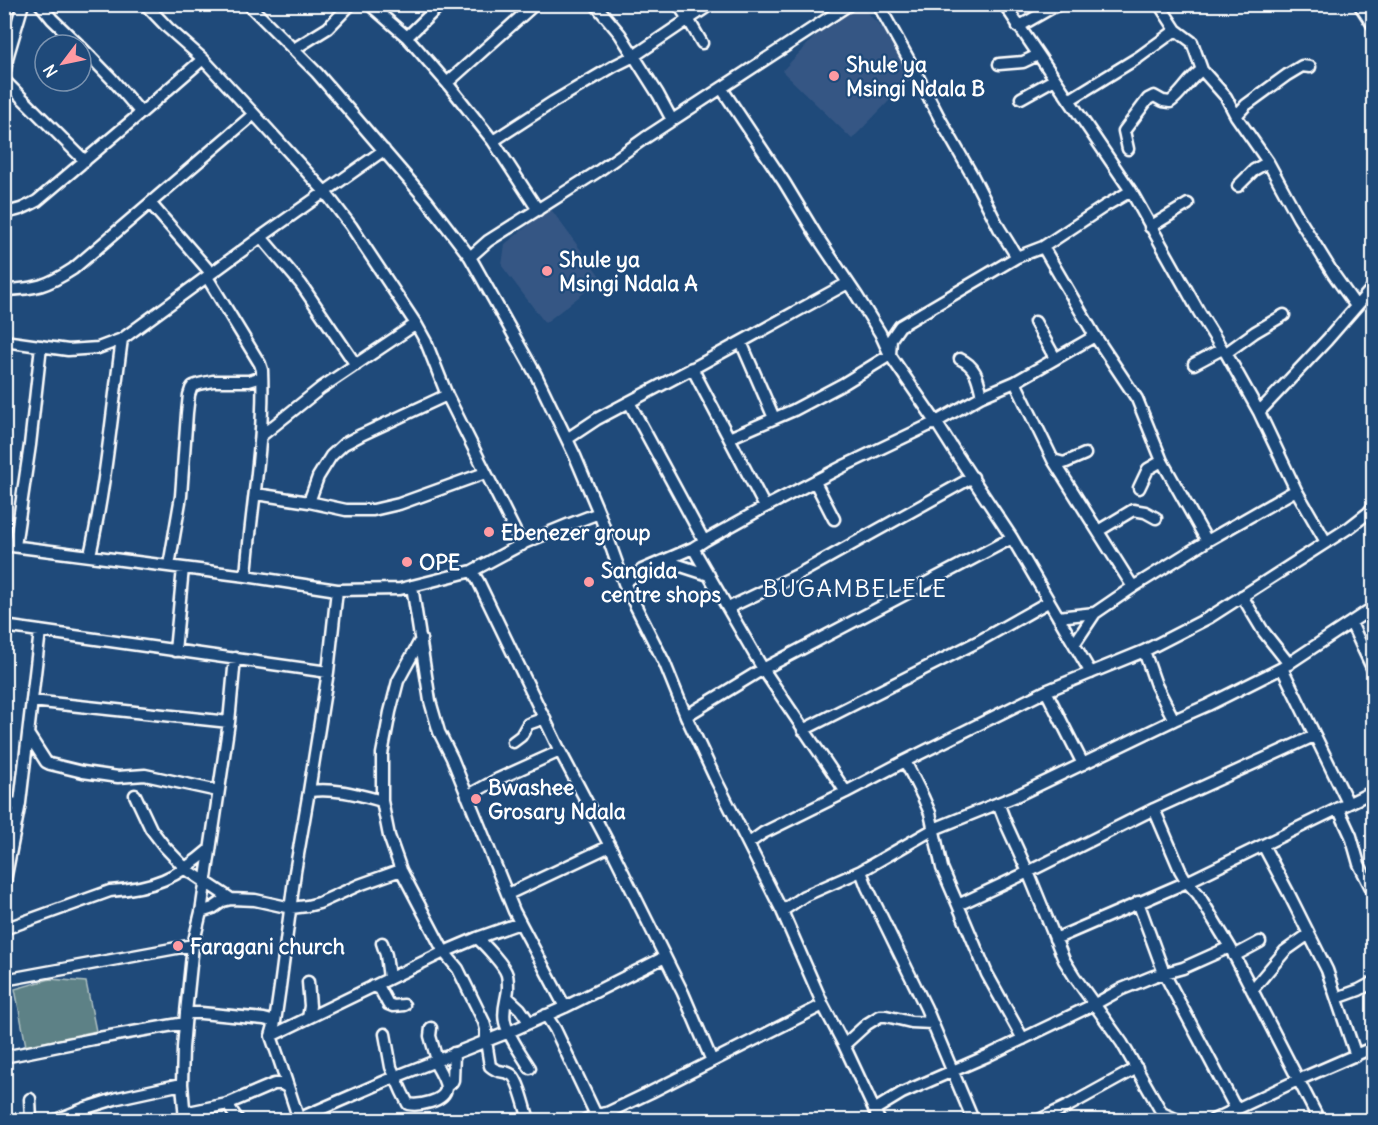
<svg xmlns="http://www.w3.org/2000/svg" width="1378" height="1125" viewBox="0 0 1378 1125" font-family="Delius,sans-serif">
	<rect width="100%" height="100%" fill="#1f4a7a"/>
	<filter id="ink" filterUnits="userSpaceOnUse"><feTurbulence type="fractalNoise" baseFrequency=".0167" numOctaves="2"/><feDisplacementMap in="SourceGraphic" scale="12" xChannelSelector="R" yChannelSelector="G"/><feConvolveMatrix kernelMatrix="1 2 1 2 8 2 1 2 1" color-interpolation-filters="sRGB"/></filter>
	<g filter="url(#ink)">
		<!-- built -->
		<path fill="#365784" d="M 846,4 L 859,5 L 922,67 L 852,139 L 782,71 Z
			M 550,208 L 602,279 L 545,323 L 502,266 L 505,244 Z"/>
		<!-- green -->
		<path fill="#5d8186" stroke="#aec0c2" stroke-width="1.5" d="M 50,979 L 86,982 L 96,1031 L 26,1046 L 15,989 Z"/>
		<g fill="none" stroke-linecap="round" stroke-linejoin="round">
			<!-- minor casing -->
			<g stroke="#fff" stroke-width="15">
				<path id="minor" d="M 40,4 L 52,19 L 79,45
					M 145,4 L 168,28 L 203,59 L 254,114 L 325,192 L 351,226 L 416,324 L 426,342 L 447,395 L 522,545
					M 248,4 L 317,73 L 428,202 L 470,257 L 536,375 L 575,456 L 599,513 L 624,583 L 665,664 L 686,716 L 716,780 L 782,911 L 823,1005 L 844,1045 L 879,1120
					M 369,4 L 407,37 L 447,83 L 493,141 L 538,210
					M 595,4 L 620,34 L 658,94 L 672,120
					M 678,4 L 688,19 L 702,43
					M 878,4 L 914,69 L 940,119 L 972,175 L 999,228 L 1017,257
					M 1004,4 L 1131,191 L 1199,312 L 1222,349 L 1226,353 L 1259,412 L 1296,490 L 1326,542
					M 1159,4 L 1176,30 L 1192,42 L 1202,70 L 1226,97 L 1236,116 L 1268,162 L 1298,217 L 1334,275 L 1356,306
					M 1359,4 L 1374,27
					M 1018,27 L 1053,7 L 1061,4
					M 407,37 L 441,4
					M 81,47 L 112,79 L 141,113
					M 294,49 L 328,28 L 351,4
					M 999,64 L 1023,62 L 1038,55
					M 4,75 L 8,55 L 23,4
					M 4,80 L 85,161
					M 447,83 L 535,4
					M 722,89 L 784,182 L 816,235 L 857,296 L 880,333 L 890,355 L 936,422 L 955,452 L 1012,538 L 1091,673
					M 1021,98 L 1055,79
					M 1069,100 L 1139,57 L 1176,30
					M 1236,116 L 1246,105 L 1287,75 L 1302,66 L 1310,67
					M 493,141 L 553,102 L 614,66 L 634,56 L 711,4
					M 1128,149 L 1124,131 L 1148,99 L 1154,96 L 1163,101 L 1170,102 C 1182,94 1189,78 1202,70
					M 1238,186 L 1254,170 L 1268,162
					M 150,203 L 211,273
					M 4,212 C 17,212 26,207 37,201 L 141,113 L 203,59
					M 1150,227 L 1188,204
					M 261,237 L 301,284 L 356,365
					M 1043,247 L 1095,336 L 1137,399 L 1162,461 L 1207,541
					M 470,257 L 488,241 L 597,172 L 645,138 L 850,4
					M 207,277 L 260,364 L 262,370 C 265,439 251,507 246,576
					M 4,290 C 36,289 47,286 73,269 L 254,114
					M 1035,322 L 1055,358
					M 4,341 L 68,350 L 98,348 L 122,339 L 261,237 L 384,150
					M 741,342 L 774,418
					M 1226,353 L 1255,332 L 1284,315
					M 960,359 C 976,366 978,379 982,396
					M 1194,364 L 1222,349
					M 692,368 L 729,438
					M 1015,382 L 1095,336
					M 629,402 L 704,541
					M 1259,412 L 1327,340 L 1374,286
					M 261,436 L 321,388 L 416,324
					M 567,439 L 597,419 L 699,365 L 848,283
					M 1053,460 L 1064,463 L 1085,454
					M 815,482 L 834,519
					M 1139,488 L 1148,469 L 1162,461
					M 256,494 L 309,502 L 346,510 L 373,510 L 399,504 L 485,473
					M 309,502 L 318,477 L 331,456 L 344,444 L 361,435 L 447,395
					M 765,507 L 729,438 L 794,410 L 843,384 L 890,355 L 891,339 L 900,326 L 1017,257 L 1043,247 L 1105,206 L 1131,191
					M 1098,531 L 1133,510 L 1145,512 L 1156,518
					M 4,545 L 246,576 L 337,590 L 400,589 L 472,571 L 526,542 L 570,524 L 599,513
					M 15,546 L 30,445 L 41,346
					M 693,548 L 763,669 L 846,792
					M 90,555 C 106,484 112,411 122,339
					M 663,562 L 672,563 L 709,575
					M 169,566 L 181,496 L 187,413 L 189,395 L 191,389 L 193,386 L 199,384 L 213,381 L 249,381 L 262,377
					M 472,571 L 478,581 L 560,751 L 610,846 L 683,993 L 712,1061
					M 624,583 L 642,570 L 693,548 L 704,541 L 765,507 L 846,465 L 936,422 L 982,396 L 1015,382 L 1053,460 L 1133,587
					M 412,586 L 430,701 L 439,732 L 452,758 L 514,911 L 565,1007
					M 1242,596 L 1263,631 L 1289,664
					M 728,608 L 795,576 L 973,477
					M 1058,617 L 1095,613
					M 1351,623 L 1374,672
					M 4,626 L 328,672
					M 421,639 L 398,681 L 390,712 L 382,754 L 382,801 L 389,836 L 401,870 L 444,952 L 458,969 L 484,1022 L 486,1029 L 486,1041 L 490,1066 C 500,1075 504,1069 512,1075 C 519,1080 526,1111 529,1120
					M 1075,643 L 1095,613 L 1133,587 L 1207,541 L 1296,490
					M 175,651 L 183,568
					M 1144,651 L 1156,685 L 1174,720
					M 1282,668 L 1348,803
					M 1046,691 L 1083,764
					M 32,701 L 229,722
					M 686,716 L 763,669 L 1012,538
					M 803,730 L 979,641 L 1048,602
					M 28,734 L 46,762 L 50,764 L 83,772 L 118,777 L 145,775 L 218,791
					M 513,742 L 521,736 L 528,724 L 545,718
					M 905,761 L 923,797 L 930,813 L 942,868 L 958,905 L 1028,872 L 1064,960 L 1074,976 L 1122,1043 L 1162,1113 L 1164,1120
					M 309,791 C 336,788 356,794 382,801
					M 135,795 L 151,829 L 164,846 L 186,869 L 231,899
					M 467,796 L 498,779 L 560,751
					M 998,803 L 1007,826 L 1028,872 L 1154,809 L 1314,736
					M 4,804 L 20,803
					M 1338,808 L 1351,836 L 1359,864 L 1374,894
					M 1154,809 L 1180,870 L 1187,882 L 1198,894 L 1230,947 L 1319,1120
					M 749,843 L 763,833 L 846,792 L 905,761 L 1046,691 L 1144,651 L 1181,632 L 1210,617 L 1350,527 L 1368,513 L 1374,506
					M 1263,845 L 1288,892 L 1327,970 L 1356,1056
					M 861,871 L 867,887 L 926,1008 L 973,1120
					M 4,886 L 20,803 L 40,631
					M 508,894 L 610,846
					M 1138,902 L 1164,973 L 1236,1109
					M 958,905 L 987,974 L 1023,1039
					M 782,911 L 804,896 L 861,871 L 934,829 L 1016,796 L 1174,720 L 1208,705 L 1282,668 L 1374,607
					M 201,912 L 213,908 L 223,901 L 231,899 L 255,900 L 291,908 L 307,906 L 319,903 L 359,885 L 401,870
					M 4,929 L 110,891 C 153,888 177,878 210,849
					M 477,938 C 484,944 505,966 507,975 C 508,979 508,984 508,989 C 507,1000 502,1010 505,1022 C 508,1036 522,1055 530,1068
					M 1055,939 L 1187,882 L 1374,791
					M 382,943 L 386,955 L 389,978
					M 1234,956 L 1260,942
					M 4,980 L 193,945
					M 373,986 L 380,989 L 388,1004 L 393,1006 L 404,1005
					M 1252,990 L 1285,951 L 1309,934
					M 507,997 L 520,1009 L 529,1022
					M 1337,998 L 1359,990 L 1374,982
					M 186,1013 L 201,1013 L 264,1019 L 275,1022
					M 546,1015 L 555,1029 L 596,1115
					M 308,1018 L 310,1006 L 308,982
					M 431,1028 L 430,1036 L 437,1060
					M 385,1034 L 391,1067 L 402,1092 L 408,1104 C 418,1106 445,1102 446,1088 C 446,1080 438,1068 434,1061
					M 271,1036 L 444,952 L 477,938 L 520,923
					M 844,1045 L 867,1024 L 880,1016 L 886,1016 L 911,1022 L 932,1023
					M 4,1057 L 93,1039 L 185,1023
					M 446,1087 L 452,1082 L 453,1080 L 454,1053
					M 30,1099 L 31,1120
					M 227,1104 L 238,1120
					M 874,1110 L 902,1093 L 987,1056 L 1095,1004 L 1122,989 L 1154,976 L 1183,968 L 1230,947
					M 184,1113 L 227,1104 L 274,1084 L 282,1084 L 287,1087
					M 1162,1113 L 1178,1120
					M 298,1119 L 395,1077 L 509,1032 L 565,1007 L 665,957
					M 56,1120 L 86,1108 L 118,1098 L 182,1084
					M 185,1120 L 182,1084 L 183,1048 L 186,1013 L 193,945 L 201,912 L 229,722 L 235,658
					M 299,1120 L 278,1056 L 271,1036 L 275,1022 L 280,987 L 295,872 L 309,791 L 328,672 L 337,590
					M 585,1120 L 596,1115 L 607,1113 L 651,1092 L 823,1005
					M 1039,1120 L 1070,1105 L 1137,1068
					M 1213,1120 L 1298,1080 L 1374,1047"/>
			</g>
			<!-- minor -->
			<use href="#minor" stroke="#1f4a7a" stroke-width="10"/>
		</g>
	</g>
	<!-- markers -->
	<g fill="#ff9aa2" stroke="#1f4a7a" stroke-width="2">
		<circle cx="834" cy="76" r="6"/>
		<circle cx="547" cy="271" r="6"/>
		<circle cx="489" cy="532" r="6"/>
		<circle cx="407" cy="562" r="6"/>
		<circle cx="589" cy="582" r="6"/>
		<circle cx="476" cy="799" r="6"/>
		<circle cx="178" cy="946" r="6"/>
	</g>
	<g text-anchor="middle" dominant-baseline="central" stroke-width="4.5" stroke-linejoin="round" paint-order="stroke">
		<!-- poi labels -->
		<g font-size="21" font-weight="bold" fill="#fff" stroke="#1f4a7a" text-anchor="start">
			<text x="846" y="64">Shule ya<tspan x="846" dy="24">Msingi Ndala B</tspan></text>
			<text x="559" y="259">Shule ya<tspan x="559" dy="24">Msingi Ndala A</tspan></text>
			<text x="501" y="532">Ebenezer group</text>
			<text x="419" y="562">OPE</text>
			<text x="601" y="570">Sangida<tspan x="601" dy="24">centre shops</tspan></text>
			<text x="488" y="787">Bwashee<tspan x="488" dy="24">Grosary Ndala</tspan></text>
			<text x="190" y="946">Faragani church</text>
		</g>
		<!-- quarter labels -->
		<g font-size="24" letter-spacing="1.5" fill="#fff" stroke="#1f4a7a">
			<text x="855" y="588">BUGAMBELELE</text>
		</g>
	</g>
	<!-- margin -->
	<rect width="1378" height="1125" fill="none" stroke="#1f4a7a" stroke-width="24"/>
	<rect x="12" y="12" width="1354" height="1101" fill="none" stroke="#fff" stroke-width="2" filter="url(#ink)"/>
	<!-- north arrow -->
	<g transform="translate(63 63) rotate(238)"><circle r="28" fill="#1f4a7a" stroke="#7992af" stroke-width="1.5"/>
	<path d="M0-4.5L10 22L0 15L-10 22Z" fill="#ff9aa2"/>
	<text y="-9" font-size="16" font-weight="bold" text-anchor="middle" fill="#ffffff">N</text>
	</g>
</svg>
